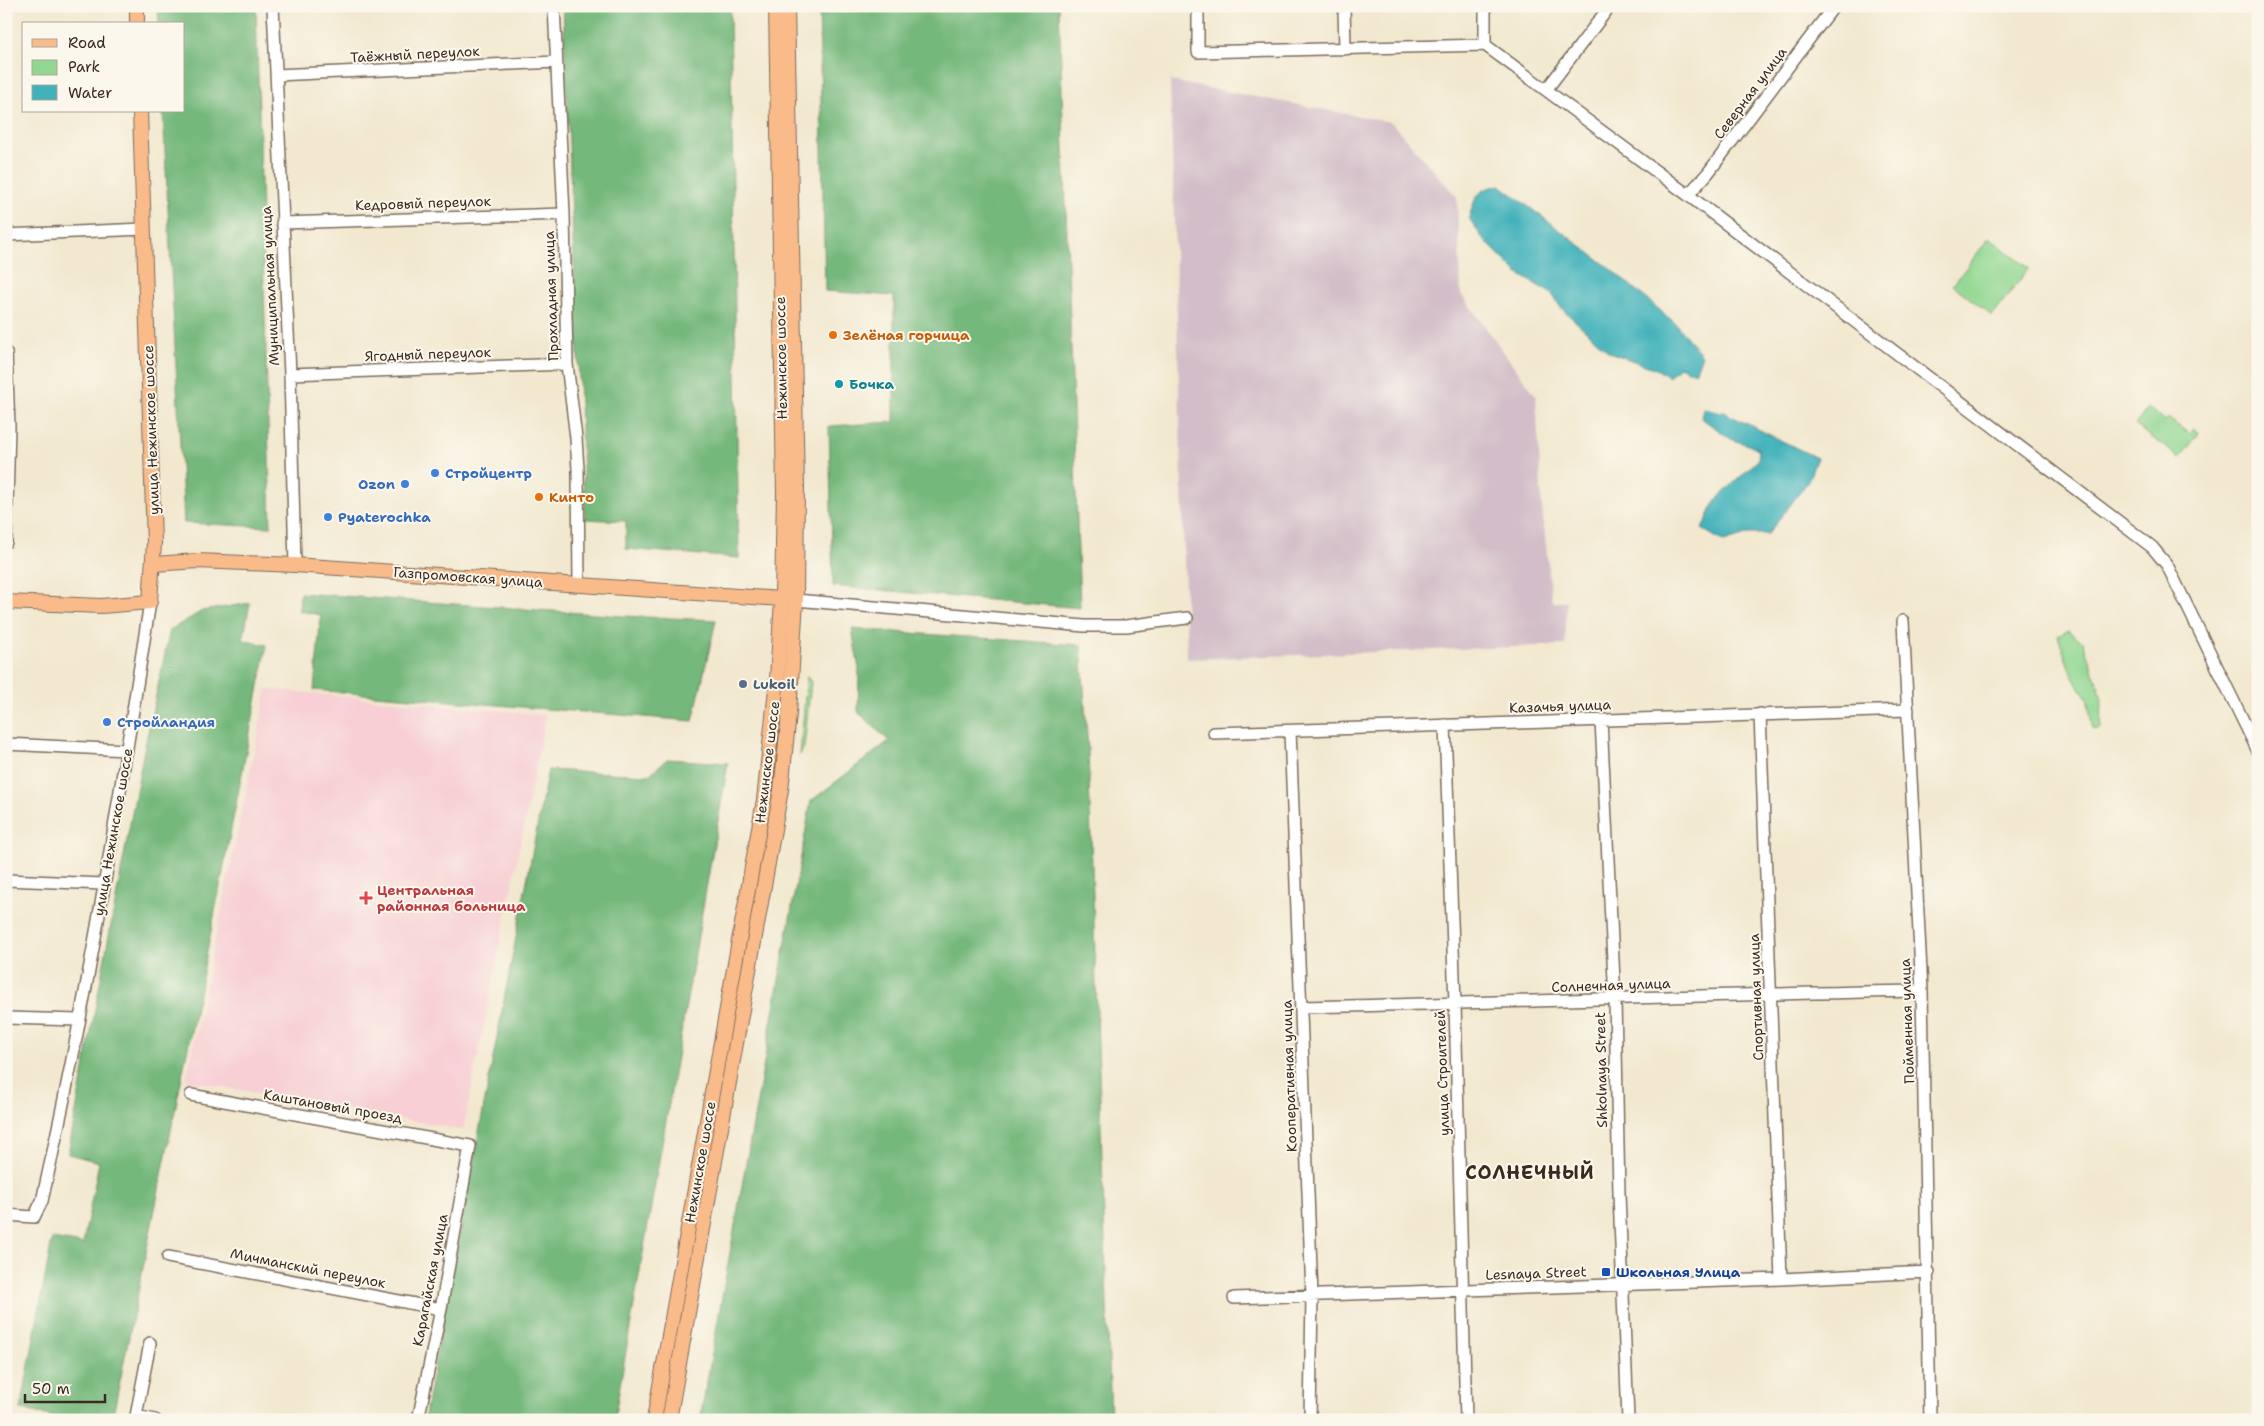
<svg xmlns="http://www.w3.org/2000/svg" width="2264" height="1426" viewBox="0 0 2264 1426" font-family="'Shantell Sans',sans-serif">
	<rect width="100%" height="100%" fill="#fbf7ec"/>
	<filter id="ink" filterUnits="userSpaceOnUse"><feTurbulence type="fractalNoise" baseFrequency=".02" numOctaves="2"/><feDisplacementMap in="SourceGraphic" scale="10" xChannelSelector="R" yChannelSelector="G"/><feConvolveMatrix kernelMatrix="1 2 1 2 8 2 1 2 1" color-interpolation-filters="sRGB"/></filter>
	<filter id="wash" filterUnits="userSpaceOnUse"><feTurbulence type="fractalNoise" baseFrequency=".0096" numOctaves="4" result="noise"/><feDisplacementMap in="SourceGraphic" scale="20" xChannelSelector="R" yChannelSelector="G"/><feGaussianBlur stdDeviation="1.12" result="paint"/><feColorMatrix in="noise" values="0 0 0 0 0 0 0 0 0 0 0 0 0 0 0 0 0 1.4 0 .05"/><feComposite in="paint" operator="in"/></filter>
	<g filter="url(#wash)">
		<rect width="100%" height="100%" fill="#f2e8cf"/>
		<!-- built -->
		<path fill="#f7cfd4" d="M 267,689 L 546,715 L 463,1130 L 186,1080 Z"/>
		<!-- industrial -->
		<path fill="#d2bdc8" d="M 1170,81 L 1391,122 L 1457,197 L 1461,294 L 1536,396 L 1542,508 L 1552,602 L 1567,602 L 1565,645 L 1187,659 Z"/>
		<!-- green -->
		<path fill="#91d791" stroke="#668058" d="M 1989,238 L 2029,268 L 1992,316 L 1953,285 Z
			M 2148,408 L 2165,421 L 2168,418 L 2189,434 L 2194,429 L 2199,433 L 2180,458 L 2135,425 Z
			M 2068,631 L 2083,642 L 2102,697 L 2101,728 L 2093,730 L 2087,698 L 2072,676 L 2058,636 Z
			M 807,676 L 811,682 L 804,747 L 800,755 Z"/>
		<!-- forest -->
		<path fill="#74b87b" stroke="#58714c" d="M 158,6 L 256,6 L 271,527 L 184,523 L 163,111 L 184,111 L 184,24 L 159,24 Z
			M 563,6 L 730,6 L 739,558 L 626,549 L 626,521 L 585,519 Z
			M 819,6 L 1059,6 L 1080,608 L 833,586 L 829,426 L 894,422 L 894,296 L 825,291 Z
			M 300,593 L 623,616 L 716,620 L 693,721 L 314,690 L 321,615 L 299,611 Z
			M 250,603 L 243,640 L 267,645 L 199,993 L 112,1420 L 67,1420 L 21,1409 L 52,1239 L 83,1244 L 99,1162 L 68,1154 L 142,760 L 170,630 L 202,611 Z
			M 852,629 L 1081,645 L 1088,750 L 1111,1420 L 700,1420 L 811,801 L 889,741 L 858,712 L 859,669 Z
			M 667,759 L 728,763 L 614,1420 L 424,1420 L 548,770 L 649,775 Z"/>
		<!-- water -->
		<path fill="#42b2ba" stroke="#3e6e6c" d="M 1500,185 L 1611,269 L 1674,322 L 1702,355 L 1695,373 L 1680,366 L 1669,377 L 1656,369 L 1609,352 L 1561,308 L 1552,294 L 1517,273 L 1483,239 L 1469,218 C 1475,197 1477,189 1500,185 Z
			M 1703,408 L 1723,412 L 1817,458 L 1807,483 L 1768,534 L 1749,534 L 1724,542 L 1702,529 L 1716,500 L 1758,460 L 1759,449 L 1731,439 L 1701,418 Z"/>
	</g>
	<g filter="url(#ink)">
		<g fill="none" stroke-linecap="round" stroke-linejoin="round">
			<!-- minor casing -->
			<g stroke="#7b6c5c" stroke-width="14">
				<path id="minor" d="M 273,6 L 290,374 L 295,565
					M 554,6 L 564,214 L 567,364 L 576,438 L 578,469 L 579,585
					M 1198,6 L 1198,52 L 1485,45 L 1688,195 L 2152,547 L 2167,565 L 2258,751
					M 1344,6 L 1345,49
					M 1485,6 L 1485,45
					M 276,75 L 556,62
					M 1546,90 L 1610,6
					M 1688,195 L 1708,173 L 1834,6
					M 282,223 L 564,214
					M 6,235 L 144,229
					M 6,353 L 9,426 L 6,542
					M 290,374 L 567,364
					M 796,600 L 1084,626 L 1126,626 L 1187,618
					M 1903,621 L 1922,991 L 1930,1420
					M 1760,714 L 1781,1279
					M 1601,720 L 1615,1000 L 1619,1194 L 1628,1420
					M 1445,725 L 1455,1004 L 1466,1420
					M 1290,731 L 1312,1295 L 1310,1420
					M 1214,733 L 1908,710
					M 6,744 L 127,750
					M 6,880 L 104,884
					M 1301,1007 C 1508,1003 1715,994 1922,991
					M 6,1018 L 79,1020
					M 191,1095 L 470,1146 L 441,1309 L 418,1420
					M 6,1215 L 34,1217 L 42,1201 C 87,1003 119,802 150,602
					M 168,1257 L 441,1309
					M 1234,1298 L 1781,1279 L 1929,1272
					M 150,1343 L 136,1416 L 155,1420"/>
			</g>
			<!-- major casing -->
			<g stroke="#7b6c5c" stroke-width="16">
				<path id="major" d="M 137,6 L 137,24
					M 154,564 L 197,561 L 295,565 L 782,599
					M 6,602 L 101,606 L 150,602 L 154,543 L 140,111
					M 654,1420 L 764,800 L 777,679 L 782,599 L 784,493 L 776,6
					M 669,1420 L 781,790 L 789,714 L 796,600 L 797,488 L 787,6"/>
			</g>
			<!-- minor -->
			<use href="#minor" stroke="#fff" stroke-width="11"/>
			<!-- major -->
			<use href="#major" stroke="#fabb8b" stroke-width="14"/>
		</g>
	</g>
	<!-- markers -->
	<g fill="#e8710a" stroke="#fbf7ec" stroke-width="2">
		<circle cx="833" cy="335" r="5"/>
		<circle cx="539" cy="497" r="5"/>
	</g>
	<circle fill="#0f9aa8" stroke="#fbf7ec" stroke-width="2" cx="839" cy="384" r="5"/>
	<g fill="#3f7fe0" stroke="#fbf7ec" stroke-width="2">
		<circle cx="435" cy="473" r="5"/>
		<circle cx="405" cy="484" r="5"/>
		<circle cx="328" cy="517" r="5"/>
		<circle cx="107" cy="722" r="5"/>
	</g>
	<circle fill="#5c6f8a" stroke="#fbf7ec" stroke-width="2" cx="743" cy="684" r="5"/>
	<path fill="#e0444e" stroke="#fbf7ec" stroke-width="2" d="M363.5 890.5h5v5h5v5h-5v5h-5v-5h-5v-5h5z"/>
	<rect fill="#1a4fb4" stroke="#fbf7ec" stroke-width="2" x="1601" y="1267" width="10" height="10" rx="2.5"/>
	<g text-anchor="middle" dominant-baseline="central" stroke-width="4" stroke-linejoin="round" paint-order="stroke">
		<!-- street labels -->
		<g font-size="14" fill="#3b2a1e" stroke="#fbf7ec">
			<text transform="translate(415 54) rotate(-3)">Таёжный переулок</text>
			<text transform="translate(1750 93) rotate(-53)">Северная улица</text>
			<text transform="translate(423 203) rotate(-2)">Кедровый переулок</text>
			<text transform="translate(270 286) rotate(-93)">Муниципальная улица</text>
			<text transform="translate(551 296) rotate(-92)">Прохладная улица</text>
			<text transform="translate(428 354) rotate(-2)">Ягодный переулок</text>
			<text transform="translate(781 358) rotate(-91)">Нежинское шоссе</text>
			<text transform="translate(151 430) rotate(-92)">улица Нежинское шоссе</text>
			<text transform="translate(468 577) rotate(4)">Газпромовская улица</text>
			<text transform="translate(1560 706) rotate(-2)">Казачья улица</text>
			<text transform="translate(767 762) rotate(-83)">Нежинское шоссе</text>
			<text transform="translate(113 832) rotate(-80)">улица Нежинское шоссе</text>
			<text transform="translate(1611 985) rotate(-2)">Солнечная улица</text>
			<text transform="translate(1756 997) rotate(-92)">Спортивная улица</text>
			<text transform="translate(1907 1021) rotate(-92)">Пойменная улица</text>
			<text transform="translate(1601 1070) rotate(-91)">Shkolnaya Street</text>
			<text transform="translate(1442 1073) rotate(-92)">улица Строителей</text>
			<text transform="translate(1289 1076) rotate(-92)">Кооперативная улица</text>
			<text transform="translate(333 1106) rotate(10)">Каштановый проезд</text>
			<text transform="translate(700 1162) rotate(-80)">Нежинское шоссе</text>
			<text transform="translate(308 1268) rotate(11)">Мичманский переулок</text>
			<text transform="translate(1536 1273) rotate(-2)">Lesnaya Street</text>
			<text transform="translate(430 1280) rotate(-79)">Карагайская улица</text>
		</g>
		<!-- food labels -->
		<g font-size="14" font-weight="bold" fill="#c56008" stroke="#fbf7ec" text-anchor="start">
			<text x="843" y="335">Зелёная горчица</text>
			<text x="549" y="497">Кинто</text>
		</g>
		<!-- culture labels -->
		<g font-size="14" font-weight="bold" fill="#0d838f" stroke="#fbf7ec" text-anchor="start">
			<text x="849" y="384">Бочка</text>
		</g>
		<!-- shop labels -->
		<g font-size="14" font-weight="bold" fill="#366cbe" stroke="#fbf7ec" text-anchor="start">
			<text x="445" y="473">Стройцентр</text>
			<text x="395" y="484" text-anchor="end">Ozon</text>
			<text x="338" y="517">Pyaterochka</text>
			<text x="117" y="722">Стройландия</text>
		</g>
		<!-- service labels -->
		<g font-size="14" font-weight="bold" fill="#4e5e75" stroke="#fbf7ec" text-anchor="start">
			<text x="753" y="684">Lukoil</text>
		</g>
		<!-- health labels -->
		<g font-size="14" font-weight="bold" fill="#be3a42" stroke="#fbf7ec" text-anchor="start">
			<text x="377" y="890">Центральная<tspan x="377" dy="16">районная больница</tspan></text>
		</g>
		<!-- transit labels -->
		<g font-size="14" font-weight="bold" fill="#164399" stroke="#fbf7ec" text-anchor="start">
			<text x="1616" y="1272">Школьная Улица</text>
		</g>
		<!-- district labels -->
		<g font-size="19" font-weight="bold" letter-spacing="1" fill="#3b2a1e" stroke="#fbf7ec">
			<text x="1530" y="1172">СОЛНЕЧНЫЙ</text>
		</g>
	</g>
	<!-- margin -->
	<rect width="2264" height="1426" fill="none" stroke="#fbf7ec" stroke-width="25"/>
	<!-- legend -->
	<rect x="22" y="22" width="162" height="90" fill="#fbf7ec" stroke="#aea59a"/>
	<rect x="32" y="39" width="25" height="8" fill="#fabb8b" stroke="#aea59a"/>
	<text x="68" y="48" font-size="15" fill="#3b2a1e">Road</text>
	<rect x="32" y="60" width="25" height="15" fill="#91d791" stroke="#aea59a"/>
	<text x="68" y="72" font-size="15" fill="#3b2a1e">Park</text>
	<rect x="32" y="85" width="25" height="15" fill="#42b2ba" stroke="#aea59a"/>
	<text x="68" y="98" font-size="15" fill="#3b2a1e">Water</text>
	<!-- scale -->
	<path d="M25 1394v8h80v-8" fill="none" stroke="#3b2a1e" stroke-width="2.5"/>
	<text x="32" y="1394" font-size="15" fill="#3b2a1e" stroke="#fbf7ec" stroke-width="4" paint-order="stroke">50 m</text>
</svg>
